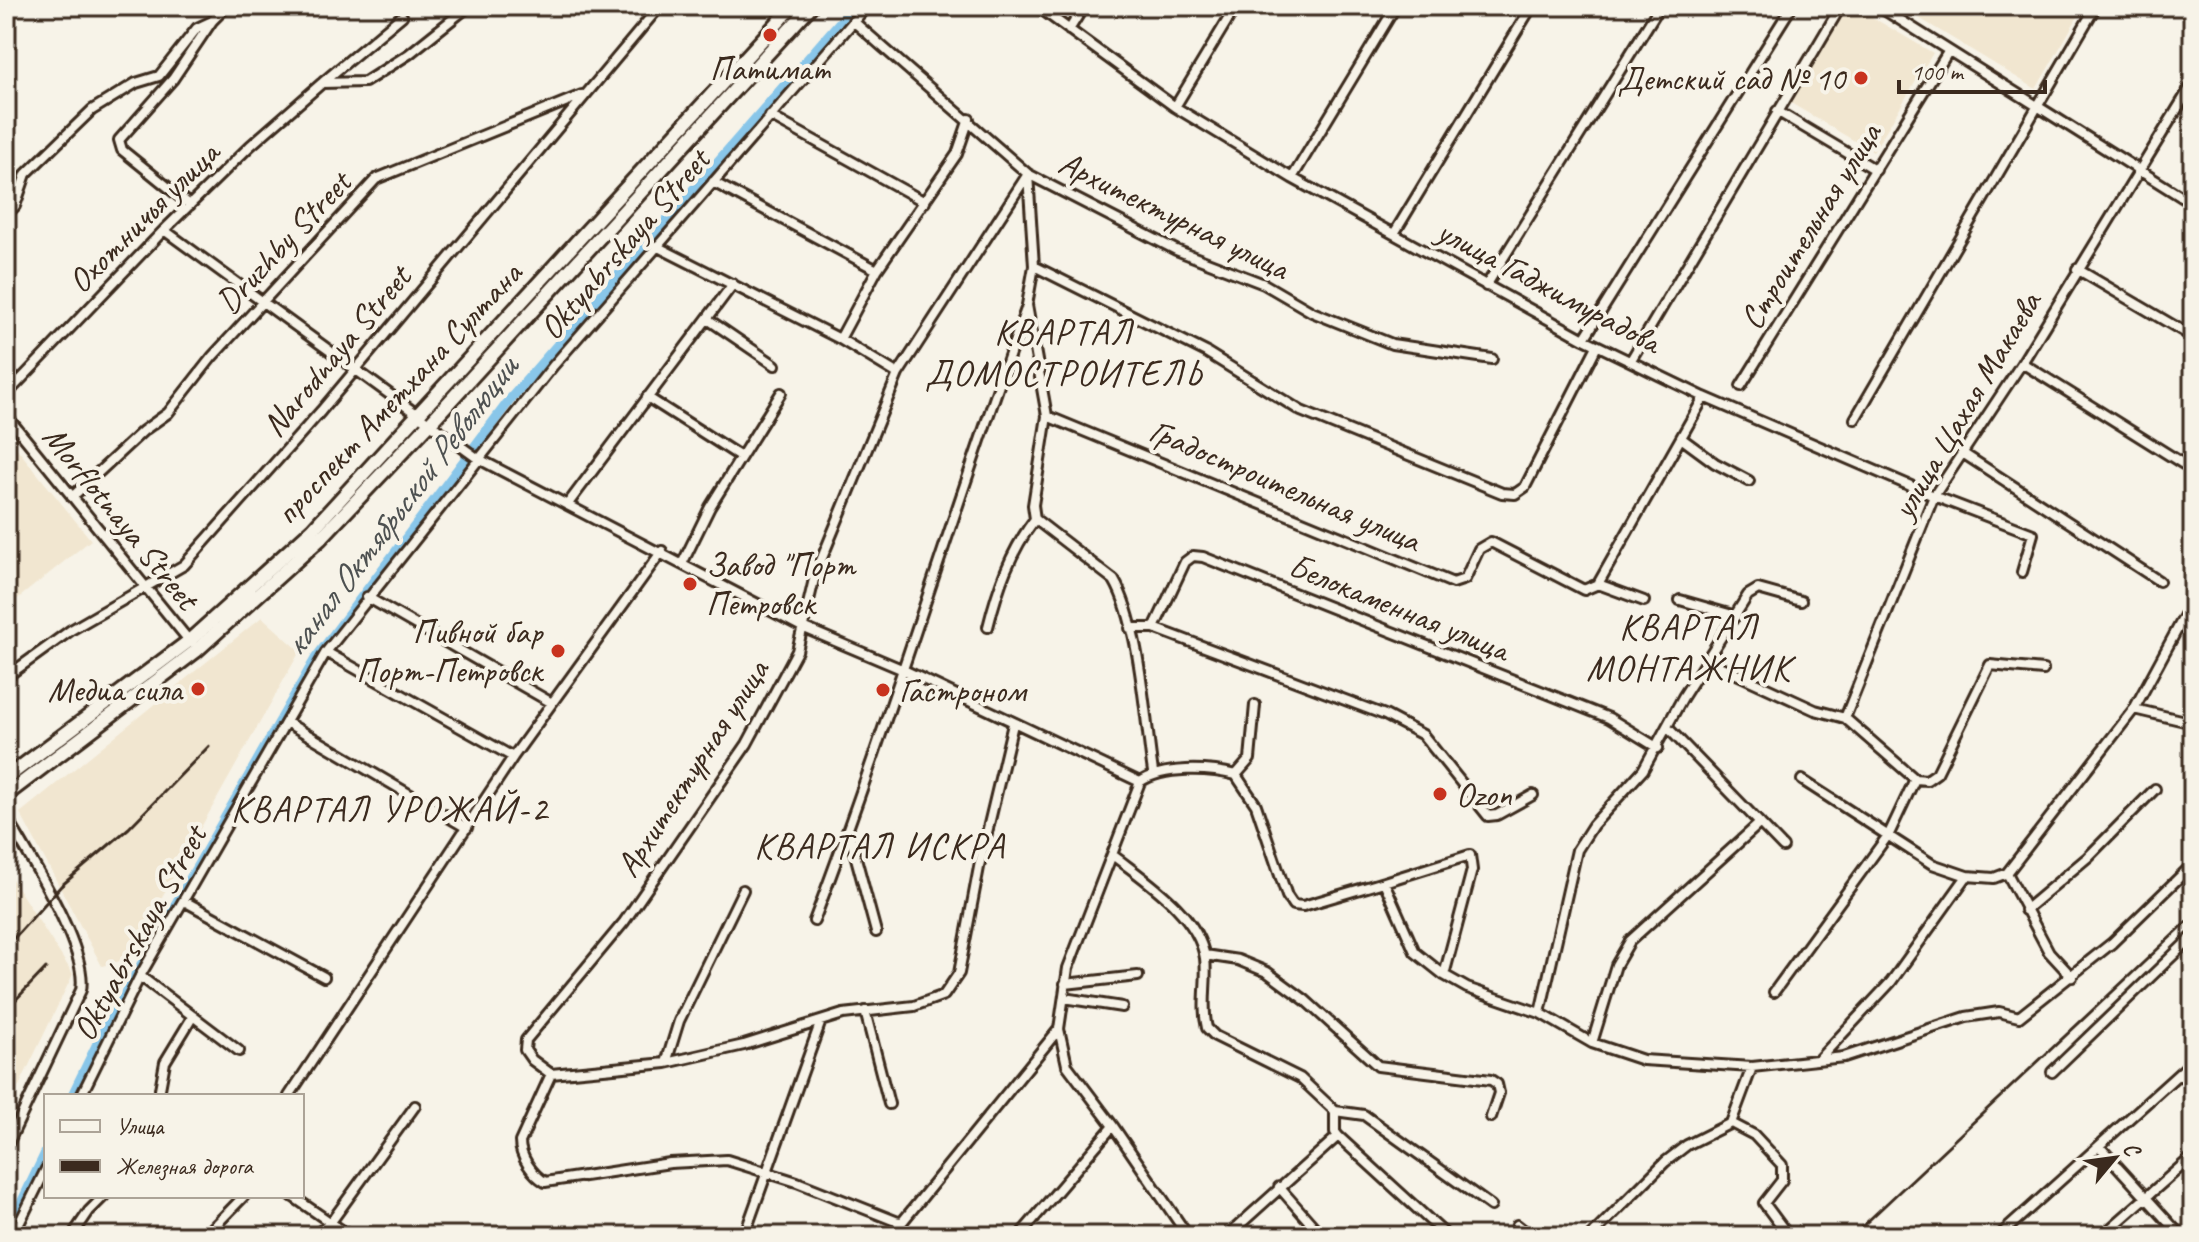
<svg xmlns="http://www.w3.org/2000/svg" width="2199" height="1242" viewBox="0 0 2199 1242" font-family="Caveat,sans-serif">
	<rect width="100%" height="100%" fill="#f7f3e8"/>
	<filter id="ink" filterUnits="userSpaceOnUse"><feTurbulence type="fractalNoise" baseFrequency=".0125" numOctaves="2"/><feDisplacementMap in="SourceGraphic" scale="16" xChannelSelector="R" yChannelSelector="G"/><feConvolveMatrix kernelMatrix="1 2 1 2 8 2 1 2 1" color-interpolation-filters="sRGB"/></filter>
	<g filter="url(#ink)">
		<!-- built -->
		<path fill="#f1e6d0" d="M 1847,6 L 1853,6 L 1933,53 L 1873,152 L 1789,102 Z
			M 1925,6 L 2084,6 L 2036,89 L 1919,18 Z
			M 6,435 L 91,540 L 6,608 Z
			M 262,617 L 300,651 L 127,959 L 102,966 L 20,813 Z
			M 6,870 L 73,974 L 6,1113 Z"/>
		<g fill="none" stroke-linecap="round" stroke-linejoin="round">
			<!-- canal -->
			<path stroke="#89c6e9" stroke-width="10" d="M 72,1096 L 103,1032 L 316,658 L 512,397 L 854,6
				M 6,1235 L 46,1152"/>
			<!-- minor casing -->
			<g stroke="#3b2a1e" stroke-width="14">
				<path id="minor" d="M 1037,6 L 1175,107 L 1292,178 L 1584,339 L 1704,397 L 1934,496 L 2033,534 L 2022,572
					M 1878,6 L 2193,204
					M 853,21 L 1028,174 L 1034,266 L 1027,305 L 1047,416 L 1033,505 L 1035,519 L 1114,580 C 1140,624 1145,720 1153,772
					M 1069,30 L 1084,6
					M 323,82 L 402,16
					M 1175,107 L 1236,6
					M 1777,111 L 1876,170
					M 770,116 L 925,202
					M 1292,178 L 1396,6
					M 713,182 L 877,270
					M 190,205 L 122,150 L 119,140 L 173,79 L 212,21 L 227,6
					M 6,215 L 15,206 L 26,174 L 92,110 L 136,83 L 159,76 L 197,28 L 212,21
					M 164,230 L 477,458 L 802,627 L 906,671 L 1140,782 C 1163,766 1209,768 1236,775 L 1256,805 L 1287,896 L 1293,905 L 1303,906 L 1384,882 L 1415,952 L 1444,975 L 1467,988 L 1540,1013 L 1592,1043 L 1643,1060 L 1752,1067 L 1844,1057 L 1966,1017 L 1999,1012 L 2019,1017 L 2112,943 L 2193,864
					M 1395,232 L 1532,6
					M 656,246 L 840,339 L 898,374
					M 1034,266 L 1206,352 L 1301,411 L 1502,493 L 1515,494 L 1525,487 L 1597,346
					M 2077,269 L 2193,337
					M 1486,286 L 1660,6
					M 709,320 L 775,365
					M 840,339 L 877,270 L 957,154 L 969,119
					M 1584,339 L 1792,6
					M 1631,360 L 1841,6
					M 2022,363 L 2193,470
					M 1741,386 L 1948,52
					M 6,395 L 164,230 L 250,146 L 322,83 L 365,82 L 409,54 L 469,6
					M 647,397 L 741,457
					M 6,415 L 191,643
					M 1047,416 L 1453,583 L 1465,579 L 1479,549 L 1491,542 L 1584,590 L 1598,584 L 1704,397
					M 1855,419 L 2096,6
					M 1681,438 L 1715,463 L 1749,481
					M 1964,454 L 2159,581
					M 72,497 L 143,431 L 168,413 L 212,357 L 376,179 L 582,95
					M 567,505 L 733,284
					M 683,562 L 710,507 L 781,393
					M 1598,584 L 1644,601
					M 367,597 L 552,703
					M 1680,600 L 1736,616
					M 988,627 C 998,587 1010,552 1035,519
					M 1130,628 L 1154,628 L 1385,715 L 1423,735 L 1488,816 L 1497,815 L 1533,795
					M 1154,628 L 1185,562 L 1193,556 L 1203,557 L 1609,718 L 1658,748
					M 326,652 L 513,757
					M 1708,661 L 1815,710 L 1845,718
					M 6,677 L 71,630 L 184,565 L 321,411 L 660,6
					M 2134,709 L 2193,723
					M 286,722 L 467,828
					M 1013,724 L 980,862 L 959,973 L 944,995 L 914,1006 L 843,1014 L 744,1045 L 666,1063 L 551,1074 L 532,1060 L 525,1050 L 526,1040 L 624,922 L 747,744 L 797,651 L 815,575 L 898,374 L 1028,174 L 1176,250 L 1264,284 L 1312,312 L 1392,344 L 1492,359
					M 1668,728 L 1783,847
					M 1236,775 L 1250,759 L 1255,705
					M 1915,779 L 1927,780 L 1937,773 L 1990,665 L 2043,670
					M 1802,780 L 1932,864 L 1967,876
					M 6,816 C 28,855 89,949 81,990 L 6,1148
					M 849,832 L 876,932
					M 1114,856 C 1146,881 1198,914 1205,958 C 1208,981 1201,1005 1207,1028 L 1215,1036 L 1300,1078 L 1335,1111 L 1335,1132 L 1338,1136 L 1227,1236
					M 2007,873 L 2049,952 L 2072,977
					M 1384,882 L 1470,855 L 1472,870 L 1444,975
					M 184,901 L 324,977
					M 2025,910 L 2088,857 L 2155,789
					M 814,921 C 891,718 953,510 1027,306
					M 1205,955 L 1238,960 L 1267,972 L 1305,1000 L 1378,1066 L 1491,1080 L 1497,1084 L 1499,1093 L 1491,1117
					M 140,976 L 239,1051
					M 1065,984 L 1138,976
					M 1774,992 L 1889,834 L 1915,779 L 1845,718 L 1934,496 L 2022,363 L 2193,83
					M 1064,998 L 1122,1007
					M 865,1011 L 889,1104
					M 1540,1013 L 1577,850 L 1593,825 L 1643,770 L 1683,697 L 1748,595 L 1758,589 L 1801,601
					M 1592,1043 L 1616,965 L 1630,941 L 1760,823
					M 1819,1059 L 1891,982 L 1967,876 L 1994,878 L 2007,873 L 2134,709 L 2193,600
					M 666,1063 L 679,1021 L 743,890
					M 2052,1072 L 2193,936
					M 551,1074 L 520,1142 C 520,1157 533,1175 545,1182 L 670,1163 L 727,1160 L 797,1182 L 898,1222 L 903,1221 L 1059,1029
					M 2180,1075 L 2193,1084
					M 160,1089 L 165,1062 L 193,1016
					M 81,1096 L 140,976 L 326,652 L 553,366 L 867,6
					M 289,1096 L 513,757 L 662,551
					M 1335,1111 L 1364,1115 L 1491,1206
					M 1731,1123 L 1754,1135 L 1782,1165 L 1782,1180 L 1764,1203 L 1784,1230 L 1781,1236
					M 1731,1123 L 1752,1067
					M 1113,1126 L 1188,1236
					M 1338,1136 L 1447,1236
					M 2099,1146 L 2181,1236
					M 1279,1187 L 1322,1236
					M 292,1196 L 350,1236
					M 1517,1225 L 1531,1236
					M 13,1236 L 46,1169
					M 72,1236 L 89,1211 L 104,1196
					M 205,1236 L 244,1196
					M 315,1236 L 331,1222 L 415,1106
					M 744,1236 L 821,1021
					M 892,1236 L 903,1221
					M 1019,1236 L 1113,1126 L 1067,1065 L 1059,1029 L 1068,968 L 1140,782
					M 1591,1236 L 1665,1162 L 1687,1145 L 1731,1123
					M 1999,1236 L 2193,1061
					M 2102,1236 L 2193,1156"/>
			</g>
			<!-- primary casing -->
			<g stroke="#3b2a1e" stroke-width="18">
				<path id="primary" d="M 6,778 L 189,641 L 312,530 L 793,6
					M 6,795 L 196,651 L 320,539 L 429,424 L 811,6"/>
			</g>
			<!-- minor -->
			<use href="#minor" stroke="#f7f3e8" stroke-width="8"/>
			<!-- primary -->
			<use href="#primary" stroke="#f7f3e8" stroke-width="12"/>
			<!-- rail -->
			<path stroke="#3b2a1e" stroke-width="3" d="M 6,947 L 61,886 L 129,828 L 209,746
				M 6,1010 L 46,968
				M 1852,1236 L 2193,916"/>
		</g>
	</g>
	<!-- markers -->
	<g fill="#c8321e" stroke="#f7f3e8" stroke-width="3">
		<circle cx="770" cy="35" r="8"/>
		<circle cx="1861" cy="78" r="8"/>
		<circle cx="690" cy="584" r="8"/>
		<circle cx="558" cy="651" r="8"/>
		<circle cx="198" cy="689" r="8"/>
		<circle cx="883" cy="690" r="8"/>
		<circle cx="1440" cy="794" r="8"/>
	</g>
	<g text-anchor="middle" dominant-baseline="central" stroke-width="8" stroke-linejoin="round" paint-order="stroke">
		<!-- poi labels -->
		<g font-size="34" fill="#3b2a1e" stroke="#f7f3e8" text-anchor="end">
			<text x="770" y="68" text-anchor="middle">Патимат</text>
			<text x="1845" y="78">Детский сад № 10</text>
			<text x="706" y="564" text-anchor="start">Завод "Порт<tspan x="706" dy="39">Петровск</tspan></text>
			<text x="542" y="631">Пивной бар<tspan x="542" dy="39">Порт-Петровск</tspan></text>
			<text x="182" y="689">Медиа сила</text>
			<text x="899" y="690" text-anchor="start">Гастроном</text>
			<text x="1456" y="794" text-anchor="start">Ozon</text>
		</g>
		<!-- street labels -->
		<g font-size="34" fill="#3b2a1e" stroke="#f7f3e8">
			<text transform="translate(1174 215) rotate(26)">Архитектурная улица</text>
			<text transform="translate(143 217) rotate(-45)">Охотничья улица</text>
			<text transform="translate(1810 226) rotate(-58)">Строительная улица</text>
			<text transform="translate(283 242) rotate(-47)">Druzhby Street</text>
			<text transform="translate(624 244) rotate(-49)">Oktyabrskaya Street</text>
			<text transform="translate(1549 286) rotate(28)">улица Гаджимурадова</text>
			<text transform="translate(336 351) rotate(-50)">Narodnaya Street</text>
			<text transform="translate(398 393) rotate(-47)">проспект Аметхана Султана</text>
			<text transform="translate(1966 405) rotate(-59)">улица Цахая Макаева</text>
			<text transform="translate(1285 485) rotate(23)">Градостроительная улица</text>
			<text transform="translate(121 517) rotate(51)">Morflotnaya Street</text>
			<text transform="translate(1399 607) rotate(22)">Белокаменная улица</text>
			<text transform="translate(692 768) rotate(-57)">Архитектурная улица</text>
			<text transform="translate(139 933) rotate(-61)">Oktyabrskaya Street</text>
		</g>
		<!-- neighbourhood labels -->
		<g font-size="36" letter-spacing="2" fill="#3b2a1e" stroke="#f7f3e8">
			<text x="1064" y="332">КВАРТАЛ<tspan x="1064" dy="41">ДОМОСТРОИТЕЛЬ</tspan></text>
			<text x="1689" y="627">КВАРТАЛ<tspan x="1689" dy="41">МОНТАЖНИК</tspan></text>
			<text x="390" y="809">КВАРТАЛ УРОЖАЙ-2</text>
			<text x="880" y="846">КВАРТАЛ ИСКРА</text>
		</g>
		<!-- water labels -->
		<g font-size="36" font-style="italic" fill="#4e5151" stroke="#f7f3e8">
			<text transform="translate(400 506) rotate(-53)">канал Октябрьской Революции</text>
		</g>
	</g>
	<!-- margin -->
	<rect width="2199" height="1242" fill="none" stroke="#f7f3e8" stroke-width="32"/>
	<rect x="16" y="16" width="2167" height="1210" fill="none" stroke="#3b2a1e" stroke-width="3" filter="url(#ink)"/>
	<!-- legend -->
	<rect x="44" y="1094" width="260" height="104" fill="#f7f3e8" stroke="#aca397" stroke-width="2"/>
	<rect x="60" y="1120" width="40" height="12" fill="#f7f3e8" stroke="#aca397" stroke-width="2"/>
	<text x="116" y="1134" font-size="24" fill="#3b2a1e">Улица</text>
	<rect x="60" y="1160" width="40" height="12" fill="#3b2a1e" stroke="#aca397" stroke-width="2"/>
	<text x="116" y="1174" font-size="24" fill="#3b2a1e">Железная дорога</text>
	<!-- north arrow -->
	<g transform="translate(2115 1158) rotate(61)" stroke="#f7f3e8" stroke-width="6" paint-order="stroke">
	<path d="M0-6L14 30L0 20L-14 30Z" fill="#3b2a1e"/>
	<text y="-12" font-size="22" font-weight="bold" text-anchor="middle" fill="#3b2a1e">С</text>
	</g>
	<!-- scale -->
	<path d="M1899 80v12h146v-12" fill="none" stroke="#3b2a1e" stroke-width="4"/>
	<text x="1911" y="80" font-size="24" fill="#3b2a1e" stroke="#f7f3e8" stroke-width="6" paint-order="stroke">100 m</text>
</svg>
